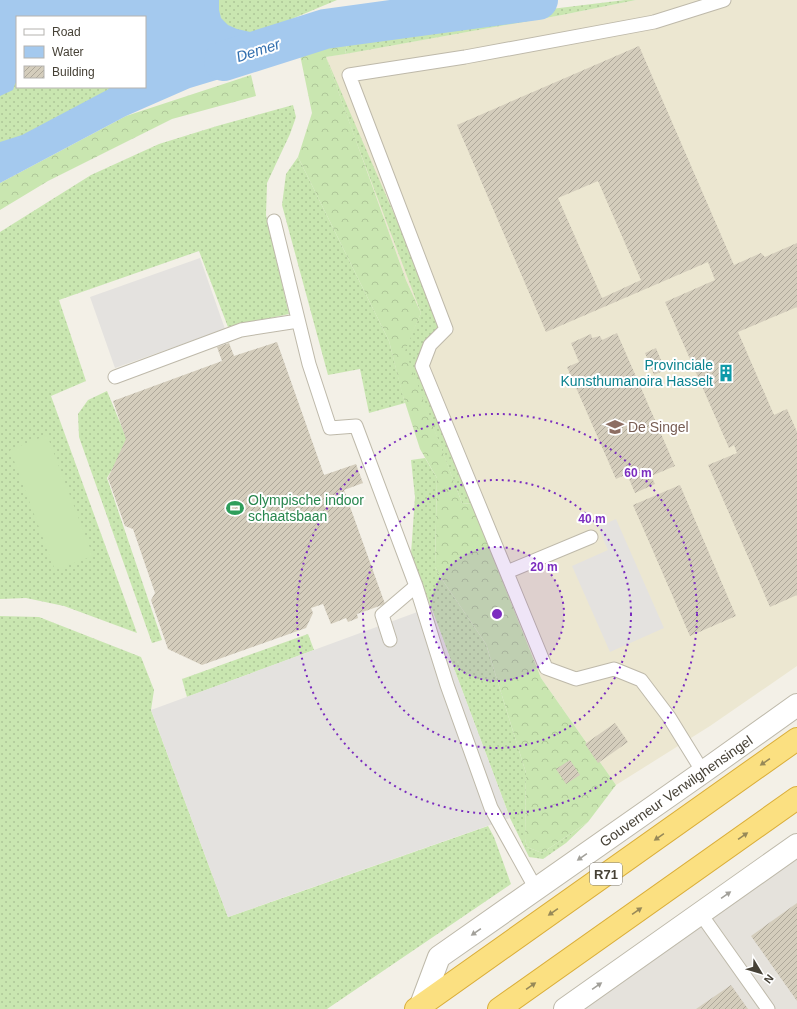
<svg xmlns="http://www.w3.org/2000/svg" width="797" height="1009" viewBox="0 0 797 1009" font-family="Helvetica,sans-serif">
	<defs>
		<pattern id="grass-dots" width="8" height="8" patternUnits="userSpaceOnUse"><rect width="8" height="8" fill="#c9e6b0"/><path d="M2 2h.1M6 6h.1" fill="none" stroke="#aec698" stroke-width="1.8" stroke-linecap="round"/></pattern>
		<pattern id="forest-crowns" width="20" height="18" patternUnits="userSpaceOnUse"><rect width="20" height="18" fill="#c9e6b0"/><path d="M2 6a3 3 0 1 1 6 0M12 15a3 3 0 1 1 6 0" fill="none" stroke="#aec698"/></pattern>
		<pattern id="building-hatch" width="6" height="6" patternUnits="userSpaceOnUse"><rect width="6" height="6" fill="#d4cdbc"/><path d="M-1 1l2-2M0 6l6-6M5 7l2-2" fill="none" stroke="#aea89a"/></pattern>
	</defs>
	<rect width="100%" height="100%" fill="#f3f0e7"/>
	<!-- industrial -->
	<path fill="#e5e2dc" d="M 797,858 L 797,1009 L 583,1009 Z"/>
	<!-- education -->
	<path fill="#ece7d1" d="M 636,0 L 797,0 L 797,666 L 710,726 L 616,785 L 541,678 L 472,504 L 404,351 L 421,313 L 406,280 L 326,57 L 562,15 Z"/>
	<!-- grass -->
	<path fill="url(#grass-dots)" d="M 0,0 L 337,0 L 258,33 L 145,86 L 145,17 L 17,17 L 17,87 L 142,87 L 0,153 Z
		M 625,0 L 636,0 L 562,15 L 345,54 L 348,40 L 410,26 Z
		M 326,57 L 434,306 L 442,329 L 418,366 L 472,504 L 462,503 L 404,351 L 421,313 L 356,141 Z
		M 293,105 L 296,117 L 290,134 L 267,183 L 266,215 L 289,314 L 228,327 L 199,251 L 59,300 L 86,381 L 51,396 L 137,633 L 64,606 L 26,598 L 0,599 L 0,232 L 91,175 L 159,144 L 217,126 Z
		M 298,157 L 389,341 L 405,403 L 369,413 L 360,369 L 328,375 L 282,205 L 286,174 Z
		M 107,391 L 128,442 L 107,478 L 162,640 L 152,643 L 79,437 L 78,414 L 88,400 Z
		M 425,458 L 437,478 L 435,567 L 441,578 L 486,644 L 526,773 L 525,839 L 527,847 L 542,853 L 588,822 L 566,843 L 543,859 L 529,857 L 510,818 L 411,554 L 415,497 L 411,460 Z
		M 0,616 L 39,617 L 141,657 L 154,690 L 151,710 L 228,917 L 488,826 L 494,837 L 511,884 L 327,1009 L 0,1009 Z
		M 308,634 L 314,650 L 187,697 L 182,679 Z"/>
	<!-- forest -->
	<path fill="url(#forest-crowns)" d="M 348,40 L 345,54 L 326,57 L 406,280 L 421,313 L 405,351 L 462,503 L 472,504 L 541,678 L 616,785 L 588,822 L 542,853 L 527,847 L 525,839 L 526,773 L 486,644 L 441,578 L 435,567 L 437,478 L 420,449 L 402,393 L 389,341 L 298,157 L 312,113 L 299,50 Z
		M 251,75 L 256,96 L 172,119 L 48,181 L 0,210 L 0,183 L 126,116 Z"/>
	<!-- garden -->
	<path fill="#c9e6b0" d="M 47,435 L 93,556 L 55,570 L 10,450 Z"/>
	<!-- parking -->
	<path fill="#e4e2df" d="M 200,258 L 225,329 L 115,368 L 90,297 Z
		M 616,519 L 664,628 L 610,652 L 572,566 L 608,550 L 598,527 Z
		M 431,607 L 510,818 L 228,917 L 151,710 Z"/>
	<!-- water -->
	<path fill="#a4c9ee" d="M 0,0 L 219,0 L 219,10 L 221,18 L 228,25 L 237,29 L 260,34 L 268,35 L 281,30 L 269,64 L 190,88 L 126,116 L 0,183 L 0,142 L 22,135 L 107,90 L 111,87 L 145,87 L 145,17 L 17,17 L 17,81 L 15,84 L 13,90 L 0,96 Z"/>
	<g fill="none" stroke-linecap="round" stroke-linejoin="round">
		<!-- river -->
		<path stroke="#a4c9ee" stroke-width="40" d="M 224,61 L 325,29 L 538,0"/>
	</g>
	<!-- building -->
	<path fill="url(#building-hatch)" fill-rule="evenodd" d="M 639,46 L 734,265 L 761,253 L 765,257 L 797,243 L 797,307 L 738,332 L 774,415 L 787,409 L 797,432 L 797,595 L 770,607 L 708,465 L 737,453 L 734,445 L 729,448 L 665,302 L 715,280 L 708,262 L 546,332 L 457,125 ZM 598,181 L 641,280 L 602,298 L 558,198 Z
		M 617,333 L 675,466 L 651,476 L 655,484 L 635,493 L 627,474 L 616,479 L 567,367 L 579,362 L 571,343 L 591,334 L 592,338 L 600,336 L 602,340 Z
		M 277,342 L 324,475 L 356,464 L 363,483 L 344,490 L 385,604 L 357,614 L 358,618 L 348,622 L 346,618 L 331,624 L 323,604 L 311,608 L 313,613 L 306,628 L 202,665 L 168,649 L 151,600 L 155,593 L 133,529 L 125,526 L 108,478 L 126,439 L 113,401 L 222,361 L 217,347 L 229,343 L 234,356 Z
		M 656,348 L 665,370 L 654,375 L 645,353 Z
		M 680,485 L 736,616 L 690,636 L 633,505 Z
		M 615,723 L 628,742 L 598,763 L 585,744 Z
		M 570,760 L 580,775 L 566,784 L 556,769 Z
		M 797,903 L 797,1001 L 751,936 Z
		M 731,985 L 748,1009 L 696,1009 Z"/>
	<g fill="none" stroke-linecap="round" stroke-linejoin="round">
		<!-- service casing -->
		<g stroke="#beb9aa" stroke-width="15">
			<path id="service" d="M 274,221 L 309,364 L 330,428 L 356,426 L 416,586 L 382,615 L 390,640
				M 115,377 L 241,330 L 298,321
				M 507,572 L 591,537
				M 416,586 L 447,685 L 491,808 L 536,889
				M 703,772 L 669,717 L 641,680 L 614,669 L 576,679 L 546,668 L 422,366 L 430,345 L 446,329 L 349,75 L 465,57 L 654,22 L 724,0
				M 700,913 L 768,1009"/>
		</g>
		<!-- minor casing -->
		<g stroke="#beb9aa" stroke-width="24">
			<path id="minor" d="M 421,1005 L 439,957 L 703,772 L 797,705
				M 565,1009 L 797,845"/>
		</g>
		<!-- trunk casing -->
		<g stroke="#daae3a" stroke-width="24">
			<path id="trunk" d="M 416,1009 L 797,739
				M 499,1009 L 797,798"/>
		</g>
		<!-- service -->
		<use href="#service" stroke="#fff" stroke-width="13"/>
		<!-- minor -->
		<use href="#minor" stroke="#fff" stroke-width="22"/>
		<!-- trunk -->
		<use href="#trunk" stroke="#fbe081" stroke-width="22"/>
	</g>
	<!-- one-way arrows -->
	<defs><path id="oneway-solid" d="M-6-.8H1V-3.2L6.5 0L1 3.2V.8H-6Z"/></defs>
	<g fill="#978958">
		<use href="#oneway-solid" transform="translate(765 762) rotate(145)"/>
		<use href="#oneway-solid" transform="translate(743 836) rotate(-35)"/>
		<use href="#oneway-solid" transform="translate(659 837) rotate(145)"/>
		<use href="#oneway-solid" transform="translate(637 911) rotate(-35)"/>
		<use href="#oneway-solid" transform="translate(553 912) rotate(145)"/>
		<use href="#oneway-solid" transform="translate(531 986) rotate(-35)"/>
	</g>
	<g fill="#a2a09a">
		<use href="#oneway-solid" transform="translate(582 857) rotate(145)"/>
		<use href="#oneway-solid" transform="translate(726 895) rotate(-35)"/>
		<use href="#oneway-solid" transform="translate(476 932) rotate(145)"/>
		<use href="#oneway-solid" transform="translate(597 986) rotate(-35)"/>
	</g>
	<!-- distance rings -->
	<circle cx="497" cy="614" r="67" fill="#7b2cbf" fill-opacity=".12"/>
	<g fill="none" stroke="#7b2cbf" stroke-width="2" stroke-dasharray="2 4">
		<circle cx="497" cy="614" r="67"/>
		<circle cx="497" cy="614" r="134"/>
		<circle cx="497" cy="614" r="200"/>
	</g>
	<!-- icons -->
	<defs>
		<g id="building-bare" transform="scale(1.38)"><path d="M-4-6H4V6H1V3H-1V6H-4ZM-2.5-4.3h1.7v1.8h-1.7ZM.8-4.3h1.7v1.8H.8ZM-2.5-1h1.7V.8h-1.7ZM.8-1h1.7V.8H.8Z" fill="#0f9aa8" stroke="#fff" stroke-width="2.5" paint-order="stroke"/></g>
		<g id="school-bare" transform="scale(1.38)"><path d="M0-5L7-2L0 1L-7-2ZM-4 1L0 2.5L4 1V4Q0 6-4 4Z" fill="#8d6e63" stroke="#fff" stroke-width="2.5" paint-order="stroke"/></g>
		<g id="stadium-bare" transform="scale(1.38)"><path d="M0-5a6.5 5 0 1 0 0 10a6.5 5 0 1 0 0-10ZM-3.5-1.8h7v3.6h-7Z" fill="#2e9e5b" stroke="#fff" stroke-width="2.5" paint-order="stroke"/></g>
	</defs>
	<g fill-rule="evenodd">
		<use href="#building-bare" x="726" y="373"/>
		<use href="#school-bare" x="615" y="427"/>
		<use href="#stadium-bare" x="235" y="508"/>
	</g>
	<g text-anchor="middle" dominant-baseline="central" stroke-width="4" stroke-linejoin="round" paint-order="stroke">
		<!-- shield labels -->
		<rect fill="#fff" stroke="#7e7a72" stroke-width="1" x="590" y="863" width="32" height="22" rx="3"/>
		<g font-size="13" font-weight="bold" fill="#464136">
			<text x="606" y="874">R71</text>
		</g>
		<!-- culture labels -->
		<g font-size="14" fill="#0d838f" stroke="#fff" text-anchor="end">
			<text x="713" y="365">Provinciale<tspan x="713" dy="16">Kunsthumanoira Hasselt</tspan></text>
		</g>
		<!-- education labels -->
		<g font-size="14" fill="#785e54" stroke="#fff" text-anchor="start">
			<text x="628" y="427">De Singel</text>
		</g>
		<!-- leisure labels -->
		<g font-size="14" fill="#27864d" stroke="#fff" text-anchor="start">
			<text x="248" y="500">Olympische indoor<tspan x="248" dy="16">schaatsbaan</tspan></text>
		</g>
		<!-- street labels -->
		<g font-size="14" fill="#464136" stroke="#fff">
			<text transform="translate(676 791) rotate(-35)">Gouverneur Verwilghensingel</text>
		</g>
		<!-- water labels -->
		<g font-size="15" font-style="italic" fill="#326faf" stroke="#fff">
			<text transform="translate(258 50) rotate(-18)">Demer</text>
		</g>
	</g>
	<circle cx="497" cy="614" r="6" fill="#7b2cbf" stroke="#fff" stroke-width="2"/>
	<g font-size="12" text-anchor="middle" font-weight="bold" fill="#7b2cbf" stroke="#fff" stroke-width="4" stroke-linejoin="round" paint-order="stroke">
		<text x="638" y="477">60 m</text>
		<text x="592" y="523">40 m</text>
		<text x="544" y="571">20 m</text>
	</g>
	<!-- legend -->
	<rect x="16" y="16" width="130" height="72" fill="#ffffff" stroke="#b5b3af"/>
	<rect x="24" y="29" width="20" height="6" fill="#ffffff" stroke="#b5b3af"/>
	<text x="52" y="36" font-size="12" fill="#464136">Road</text>
	<rect x="24" y="46" width="20" height="12" fill="#a4c9ee" stroke="#b5b3af"/>
	<text x="52" y="56" font-size="12" fill="#464136">Water</text>
	<rect x="24" y="66" width="20" height="12" fill="url(#building-hatch)" stroke="#b5b3af"/>
	<text x="52" y="76" font-size="12" fill="#464136">Building</text>
	<!-- north arrow -->
	<g transform="translate(761 973) rotate(128)" stroke="#ffffff" stroke-width="3" paint-order="stroke">
	<path d="M0-3L7 15L0 10L-7 15Z" fill="#464136"/>
	<text y="-6" font-size="11" font-weight="bold" text-anchor="middle" fill="#464136">N</text>
	</g>
</svg>
